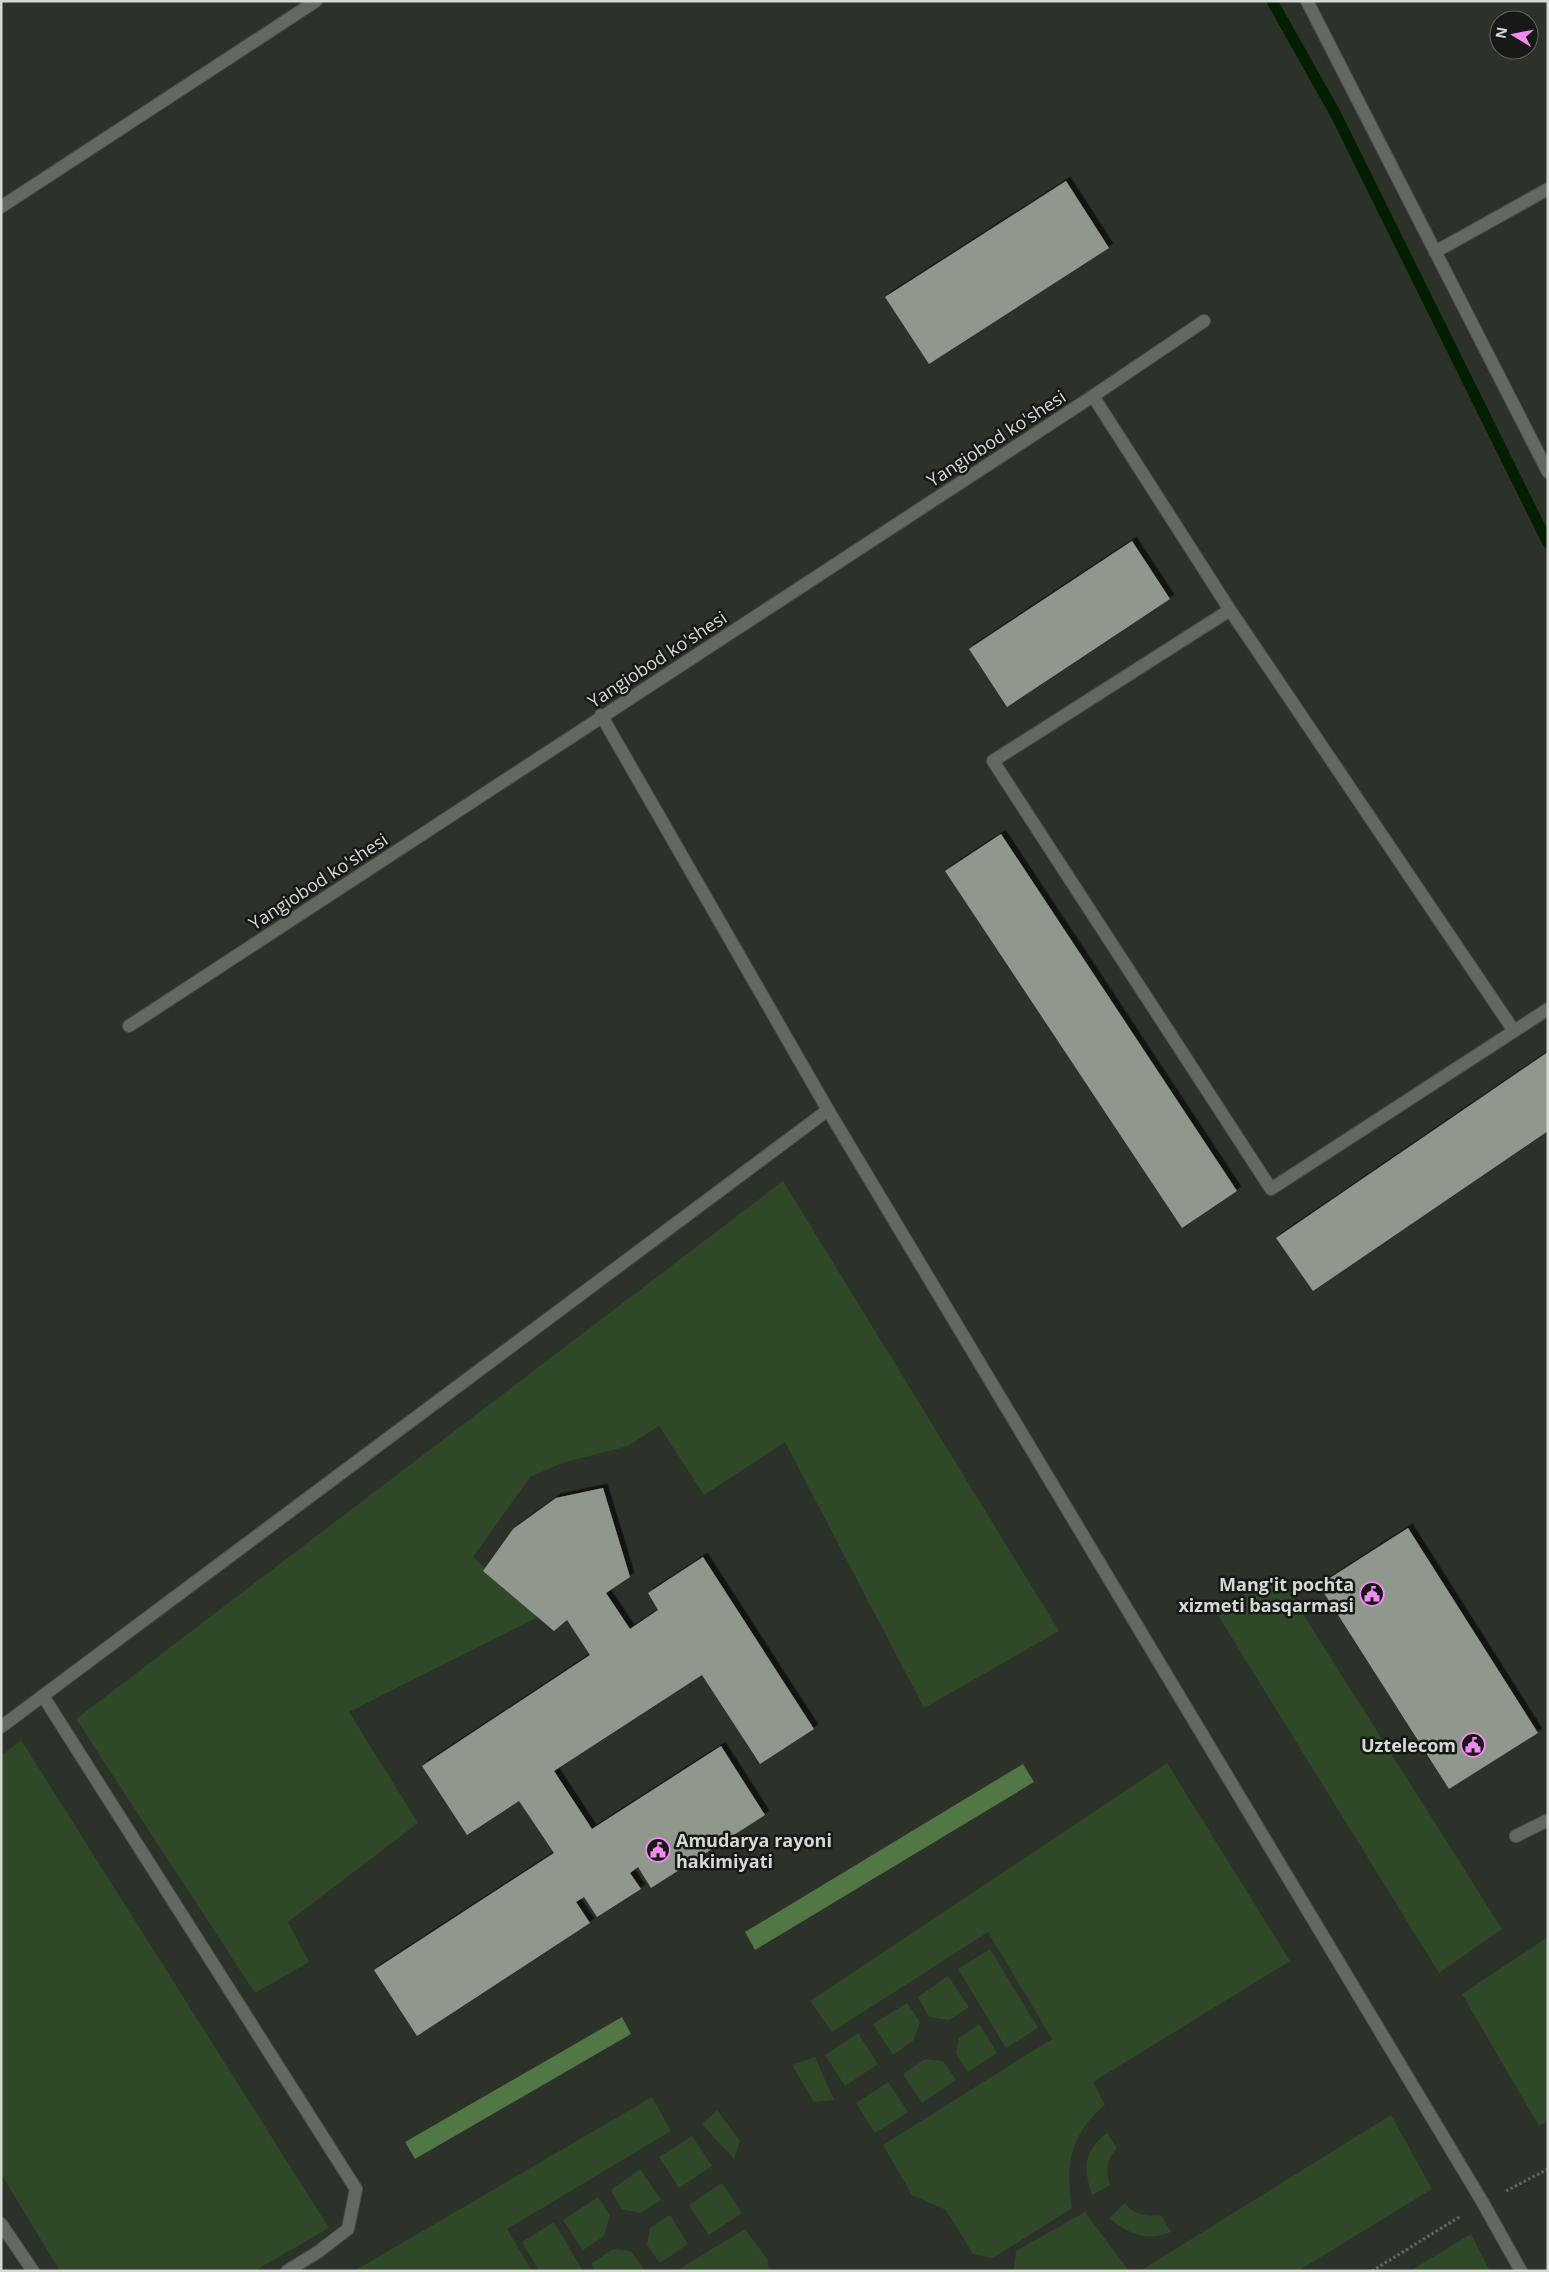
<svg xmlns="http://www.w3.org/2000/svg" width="1549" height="2272" viewBox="0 0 1549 2272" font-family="'Open Sans',sans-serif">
	<defs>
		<filter id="shadow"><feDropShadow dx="4.5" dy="-4.5" stdDeviation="0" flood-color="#0009"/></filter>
	</defs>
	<rect width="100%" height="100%" fill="#2c322a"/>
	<!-- green -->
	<path fill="#2f4828" d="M 783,1181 L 1059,1631 L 924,1708 L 785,1442 L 704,1495 L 659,1426 L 628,1446 L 562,1463 L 530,1477 L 473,1557 L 538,1617 L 349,1712 L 418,1823 L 288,1922 L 309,1962 L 255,1993 L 76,1719 Z
		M 1277,1573 L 1502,1929 L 1439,1973 L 1216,1612 Z
		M 21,1740 L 329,2228 L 254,2271 L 60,2271 L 1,2174 L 1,1756 Z
		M 1167,1763 L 1290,1961 L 1093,2082 L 1105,2105 C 1070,2134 1065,2165 1072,2208 L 993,2258 L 973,2254 L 946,2210 L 912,2195 L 883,2145 L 1052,2039 L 988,1932 L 832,2032 L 810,2001 Z
		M 1548,1937 L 1548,2121 L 1539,2126 L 1462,1994 Z
		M 990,1949 L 1038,2028 L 1006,2048 L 958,1969 Z
		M 948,1976 L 969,2007 L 949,2020 L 929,2017 L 918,1997 Z
		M 907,2003 L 920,2022 L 913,2041 L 893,2055 L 873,2024 Z
		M 979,2024 L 997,2053 L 968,2072 L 956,2054 L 959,2038 Z
		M 858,2033 L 878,2064 L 845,2086 L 825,2055 Z
		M 815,2057 L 834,2100 L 814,2102 L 792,2065 Z
		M 925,2059 L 943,2061 L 956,2080 L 922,2103 L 903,2074 Z
		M 888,2082 L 908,2112 L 875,2133 L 856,2103 Z
		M 652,2097 L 671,2131 L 507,2229 L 532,2271 L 354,2271 Z
		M 717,2110 L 740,2141 L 734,2159 L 702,2124 Z
		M 1391,2115 L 1432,2189 L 1298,2271 L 1140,2271 Z
		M 1107,2133 L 1117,2148 C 1106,2160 1106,2170 1110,2185 L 1092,2195 C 1083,2167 1083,2152 1107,2133 Z
		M 692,2136 L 712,2166 L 679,2188 L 659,2157 Z
		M 640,2169 L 661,2200 L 641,2213 L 621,2209 L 611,2190 Z
		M 722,2183 L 742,2213 L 709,2235 L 689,2205 Z
		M 598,2197 L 610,2216 L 604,2236 L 583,2250 L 563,2220 Z
		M 1125,2203 C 1134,2215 1147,2217 1161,2215 L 1171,2232 C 1145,2242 1129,2234 1109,2218 Z
		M 1085,2212 L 1129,2271 L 1014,2271 L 1016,2251 Z
		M 670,2215 L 688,2244 L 660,2263 L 647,2245 L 650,2228 Z
		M 554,2222 L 583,2271 L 539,2271 L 522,2242 Z
		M 745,2229 L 767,2259 L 769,2271 L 676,2271 Z
		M 1471,2234 L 1490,2271 L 1410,2271 Z
		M 613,2249 L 631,2251 L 644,2270 L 595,2271 L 591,2264 Z"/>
	<!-- forest -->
	<path fill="#507744" d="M 1023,1764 L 1034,1782 L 755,1950 L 745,1932 Z
		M 622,2017 L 631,2034 L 415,2159 L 405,2142 Z"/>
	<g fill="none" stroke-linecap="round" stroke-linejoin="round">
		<!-- stream -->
		<path stroke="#031e00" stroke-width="11" d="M 1272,1 L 1335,113 L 1548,543"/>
	</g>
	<!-- building -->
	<path fill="#90988e" filter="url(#shadow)" d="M 1066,181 L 1109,248 L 929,364 L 885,297 Z
		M 1132,541 L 1170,599 L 1007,707 L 969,649 Z
		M 1001,834 L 1237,1191 L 1182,1228 L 945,871 Z
		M 1548,1052 L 1548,1131 L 1313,1291 L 1276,1238 Z
		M 603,1488 L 630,1577 L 606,1593 L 630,1629 L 658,1610 L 648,1593 L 703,1557 L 814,1729 L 760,1764 L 702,1675 L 554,1771 L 592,1829 L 721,1746 L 765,1815 L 651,1888 L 638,1867 L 630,1873 L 641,1889 L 597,1917 L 584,1897 L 576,1902 L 590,1923 L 417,2036 L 374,1970 L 554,1853 L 519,1801 L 467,1835 L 422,1766 L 590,1655 L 567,1620 L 554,1631 L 483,1571 L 513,1529 L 556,1498 Z
		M 1408,1528 L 1538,1733 L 1449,1789 L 1319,1585 Z"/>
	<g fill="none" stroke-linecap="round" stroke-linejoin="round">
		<!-- lane casing -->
		<g stroke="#4a4f49" stroke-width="14">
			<path id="lane" d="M 1093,396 L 1230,610 L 1514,1031
				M 1230,610 L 993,761 L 1271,1189 L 1548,1009
				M 43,1696 L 356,2189 L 348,2229 L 318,2252 L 287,2271
				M 1,1727 L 828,1110
				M 1516,1836 L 1548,1820
				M 1,2224 L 33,2271"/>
		</g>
		<!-- street casing -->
		<g stroke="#4a4f49" stroke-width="14">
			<path id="street" d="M 1307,1 L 1548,472
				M 1,207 L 316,1
				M 1435,252 L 1548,189
				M 601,715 L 828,1110 L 1483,2203 L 1521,2271
				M 129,1026 L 1093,396 L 1204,321"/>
		</g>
		<!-- path -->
		<path stroke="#626861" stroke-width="3" stroke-dasharray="2.5 2.5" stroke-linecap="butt" d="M 1506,2191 L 1548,2169
			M 1372,2271 L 1461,2216"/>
		<!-- lane -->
		<use href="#lane" stroke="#626960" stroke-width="12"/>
		<!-- street -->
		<use href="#street" stroke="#626960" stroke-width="12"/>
	</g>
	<!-- icons -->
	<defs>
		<g id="civic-ring" transform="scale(1.25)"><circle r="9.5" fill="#161915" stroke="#f38af1" stroke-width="1.5"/><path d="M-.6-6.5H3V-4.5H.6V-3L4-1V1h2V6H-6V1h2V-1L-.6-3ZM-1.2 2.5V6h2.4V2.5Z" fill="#f38af1"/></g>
	</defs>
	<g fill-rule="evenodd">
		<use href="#civic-ring" x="1372" y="1594"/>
		<use href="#civic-ring" x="1473" y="1745"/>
		<use href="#civic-ring" x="658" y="1850"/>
	</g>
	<g text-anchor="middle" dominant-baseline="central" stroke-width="5" stroke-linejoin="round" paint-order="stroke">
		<!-- street labels -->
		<g font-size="18" fill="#d5d9d4" stroke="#161915">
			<text transform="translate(996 438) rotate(-33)">Yangiobod ko'shesi</text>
			<text transform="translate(657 659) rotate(-33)">Yangiobod ko'shesi</text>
			<text transform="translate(318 881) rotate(-33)">Yangiobod ko'shesi</text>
		</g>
		<!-- poi labels -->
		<g font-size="18" font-weight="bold" fill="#d5d9d4" stroke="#161915" text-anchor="end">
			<text x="1354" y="1584">Mang'it pochta<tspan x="1354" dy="21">xizmeti basqarmasi</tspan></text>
			<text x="1456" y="1745">Uztelecom</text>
			<text x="676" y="1840" text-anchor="start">Amudarya rayoni<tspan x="676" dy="21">hakimiyati</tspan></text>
		</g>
	</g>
	<!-- border -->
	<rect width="1549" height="2272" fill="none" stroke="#d5d9d4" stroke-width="5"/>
	<!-- north arrow -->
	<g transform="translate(1514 35) rotate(280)"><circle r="24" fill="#161915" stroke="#626661"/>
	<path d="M0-4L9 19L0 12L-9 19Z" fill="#f38af1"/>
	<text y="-8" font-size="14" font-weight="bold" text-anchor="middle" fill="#d5d9d4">N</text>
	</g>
</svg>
